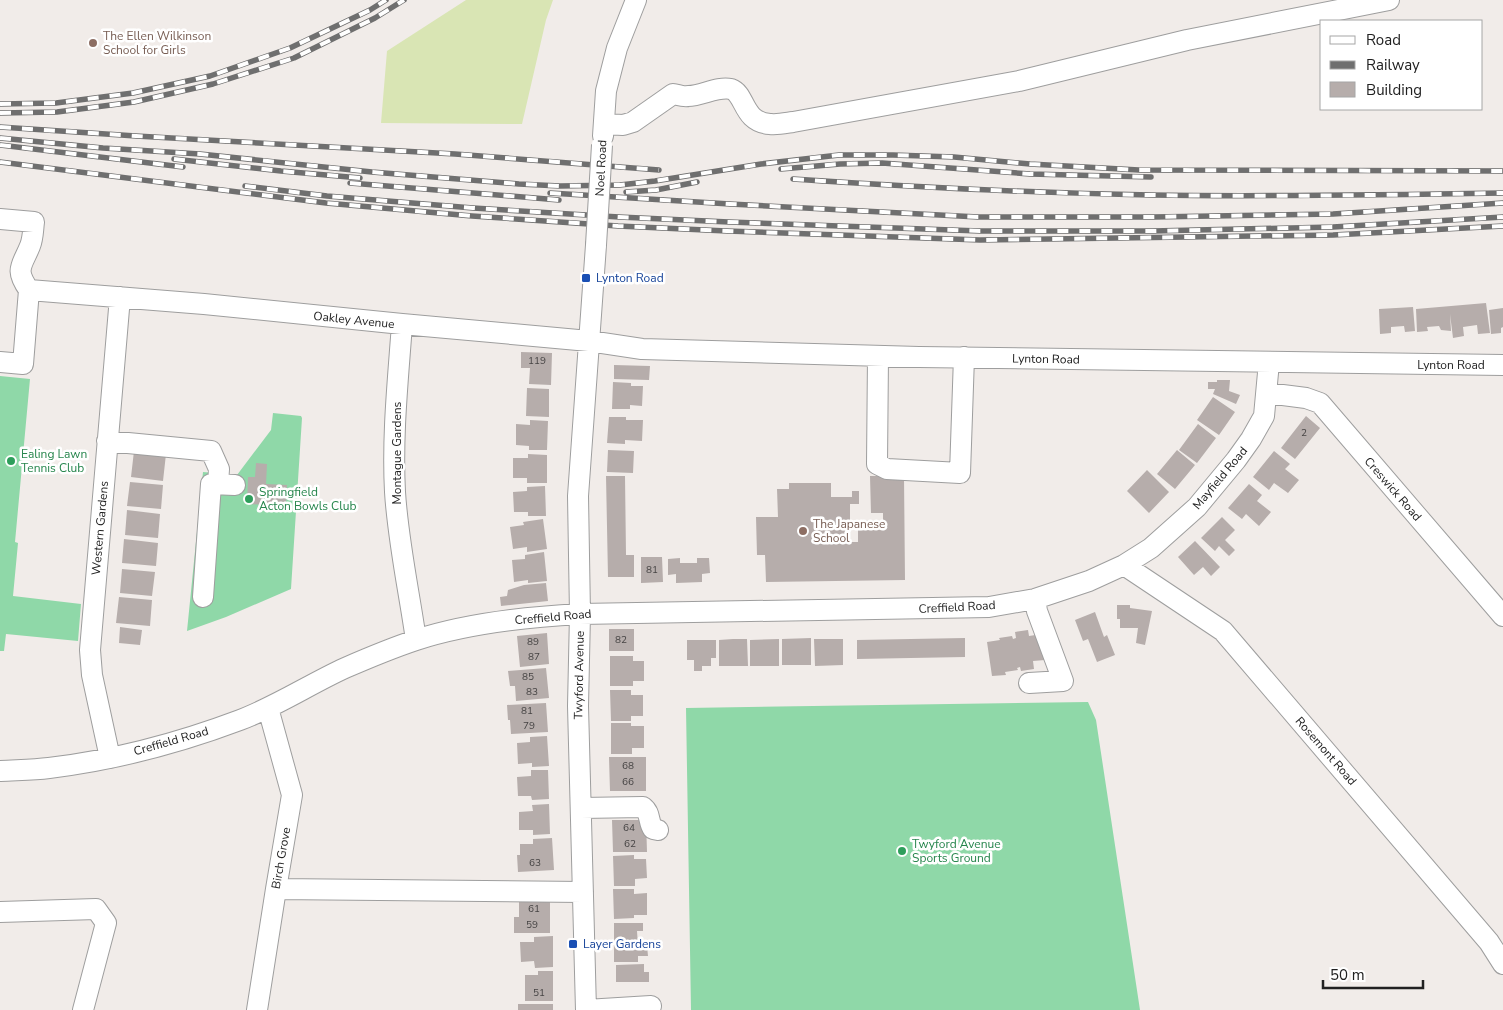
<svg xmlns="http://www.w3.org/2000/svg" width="1503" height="1010" viewBox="0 0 1503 1010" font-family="'Nunito Sans',sans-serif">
	<rect width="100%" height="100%" fill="#f1ece9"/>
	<!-- grass -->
	<path fill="#d9e5b4" d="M 466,0 L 553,0 L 546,20 L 522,124 L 381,123 L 387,51 Z"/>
	<!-- pitch -->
	<path fill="#8fd8a8" d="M 0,376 L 30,379 L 15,542 L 18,543 L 13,596 L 81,604 L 78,641 L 6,634 L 4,651 L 0,651 Z
		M 273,413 L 301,416 L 302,418 L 291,589 L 226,617 L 187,631 L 203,472 L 237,475 L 271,430 Z
		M 1088,702 L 1096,720 L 1140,1010 L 691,1010 L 686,708 Z"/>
	<!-- building -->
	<path fill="#b6adab" d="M 1486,303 L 1490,333 L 1478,334 L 1477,325 L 1463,327 L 1464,336 L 1453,338 L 1450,314 L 1451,331 L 1441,330 L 1439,326 L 1427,327 L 1428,331 L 1417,332 L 1416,309 Z
		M 1413,307 L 1415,331 L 1405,332 L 1404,326 L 1391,327 L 1391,333 L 1380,334 L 1379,309 Z
		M 1503,308 L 1503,327 L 1501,328 L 1501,333 L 1491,334 L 1489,310 Z
		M 521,352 L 552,353 L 551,385 L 529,384 L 530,368 L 521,368 Z
		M 614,365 L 650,366 L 649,380 L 614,379 Z
		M 1217,380 L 1230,380 L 1229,391 L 1240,395 L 1236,404 L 1213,394 L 1215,389 L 1208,389 L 1208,382 L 1217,382 Z
		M 613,382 L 631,383 L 631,386 L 643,386 L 642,406 L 630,405 L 630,409 L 612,409 Z
		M 527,388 L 549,389 L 549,417 L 526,416 Z
		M 1213,397 L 1235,412 L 1219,435 L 1197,420 Z
		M 1306,416 L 1320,428 L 1295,459 L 1281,448 Z
		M 609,417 L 626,417 L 626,420 L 643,420 L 642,441 L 625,440 L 625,444 L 607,443 Z
		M 530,420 L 548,421 L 547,450 L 529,450 L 529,446 L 516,445 L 516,424 L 530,425 Z
		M 1198,424 L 1216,438 L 1197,463 L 1179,450 Z
		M 608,450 L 634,451 L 633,473 L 607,472 Z
		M 1177,450 L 1195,465 L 1175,489 L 1157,474 Z
		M 134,451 L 166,454 L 163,481 L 131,477 Z
		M 1274,451 L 1290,464 L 1285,469 L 1299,480 L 1288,493 L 1274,483 L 1269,490 L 1253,477 Z
		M 528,454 L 547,455 L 547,483 L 527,483 L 527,478 L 513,478 L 513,458 L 528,458 Z
		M 256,463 L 267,464 L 266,484 L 287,485 L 286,506 L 247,504 L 248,477 L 255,477 Z
		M 1147,470 L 1169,492 L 1149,513 L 1127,491 Z
		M 606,476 L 625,476 L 626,555 L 634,555 L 634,577 L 608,577 Z
		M 870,476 L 904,476 L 905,580 L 766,582 L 765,555 L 757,555 L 756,517 L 778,517 L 777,489 L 789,489 L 789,483 L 831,483 L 831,497 L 852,497 L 852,491 L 859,491 L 859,504 L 850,504 L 850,542 L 858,542 L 858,520 L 883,520 L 883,513 L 871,513 Z
		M 130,482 L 163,485 L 161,509 L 127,506 Z
		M 1249,484 L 1262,495 L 1257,501 L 1271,512 L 1259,526 L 1246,514 L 1242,519 L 1228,508 Z
		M 545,486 L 546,516 L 528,516 L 528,512 L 514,512 L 513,492 L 527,491 L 527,487 Z
		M 127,510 L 160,514 L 158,538 L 125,535 Z
		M 1222,517 L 1235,530 L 1225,540 L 1235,550 L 1229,556 L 1219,546 L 1215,551 L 1201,538 Z
		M 543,519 L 547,549 L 527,552 L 527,547 L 513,549 L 510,527 L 524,525 L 523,522 Z
		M 124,539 L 158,543 L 156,566 L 122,563 Z
		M 1195,541 L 1220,567 L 1211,576 L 1203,567 L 1194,575 L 1178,557 Z
		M 544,552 L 547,581 L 528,583 L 528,580 L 514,582 L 512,560 L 525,559 L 525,555 Z
		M 641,557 L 662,557 L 663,582 L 641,583 Z
		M 680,558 L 680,563 L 697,563 L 697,558 L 709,558 L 710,573 L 702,574 L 702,582 L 676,583 L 676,574 L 668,575 L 668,559 Z
		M 122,569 L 155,572 L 152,596 L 120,593 Z
		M 546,583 L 548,601 L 501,606 L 500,597 L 507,596 L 508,590 L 524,585 Z
		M 119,597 L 152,600 L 150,626 L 116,623 Z
		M 1117,605 L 1130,605 L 1130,608 L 1152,611 L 1145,645 L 1136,643 L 1138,628 L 1120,628 L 1120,619 L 1117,619 Z
		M 1095,612 L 1104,637 L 1107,635 L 1115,655 L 1097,662 L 1088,639 L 1083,641 L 1075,620 Z
		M 120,627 L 142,630 L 140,645 L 119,643 Z
		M 609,629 L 634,629 L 634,651 L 609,651 Z
		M 1028,630 L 1029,636 L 1042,634 L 1045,660 L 1033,661 L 1034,669 L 1021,671 L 1020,667 L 1017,668 L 1018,670 L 1005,672 L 1006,675 L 992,676 L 987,642 L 1000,640 L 999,638 L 1012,636 L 1013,639 L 1016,638 L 1015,632 Z
		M 547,633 L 549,664 L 520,667 L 517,636 Z
		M 811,638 L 811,665 L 782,665 L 782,639 Z
		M 965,638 L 965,657 L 857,659 L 857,640 Z
		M 733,639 L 747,639 L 748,666 L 719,666 L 719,640 Z
		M 779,639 L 779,666 L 750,666 L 750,640 Z
		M 814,639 L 843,639 L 843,665 L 815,666 Z
		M 687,640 L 716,640 L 716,658 L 711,658 L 711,666 L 702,666 L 702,671 L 694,671 L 694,660 L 687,660 Z
		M 610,656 L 633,656 L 633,661 L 644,661 L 644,681 L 633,681 L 633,686 L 610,686 Z
		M 546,668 L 549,698 L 516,701 L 515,686 L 510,686 L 508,671 Z
		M 610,690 L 631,690 L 631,695 L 643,695 L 643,716 L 631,716 L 631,721 L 611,721 Z
		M 546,703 L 548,732 L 511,734 L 510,720 L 508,720 L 507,705 Z
		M 611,723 L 631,723 L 631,726 L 644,726 L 644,748 L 632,748 L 632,754 L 611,754 Z
		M 547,736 L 549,766 L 532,767 L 532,763 L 518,764 L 517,743 L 530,742 L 530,737 Z
		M 609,757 L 646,757 L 646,791 L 610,791 Z
		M 531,770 L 548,770 L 549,799 L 532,800 L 531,796 L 518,796 L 517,777 L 531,776 Z
		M 549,804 L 550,834 L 533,835 L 533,830 L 519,830 L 519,812 L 533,811 L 532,805 Z
		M 612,820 L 646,820 L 647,852 L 613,852 Z
		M 552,838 L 554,870 L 518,872 L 517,855 L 520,855 L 520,844 L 533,844 L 533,839 Z
		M 634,855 L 634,859 L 646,859 L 647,878 L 635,879 L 635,886 L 614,886 L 613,856 Z
		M 613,889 L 634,889 L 634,894 L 647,893 L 647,915 L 634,915 L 634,918 L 614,919 Z
		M 519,901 L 550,901 L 550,933 L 514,933 L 514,917 L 519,917 Z
		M 614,923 L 643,923 L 643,931 L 637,931 L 638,946 L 647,946 L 648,956 L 638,956 L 638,962 L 614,962 Z
		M 553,936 L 553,967 L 535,968 L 534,961 L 521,962 L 520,942 L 534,942 L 534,937 Z
		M 644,964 L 644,972 L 649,972 L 649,982 L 616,982 L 616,965 Z
		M 538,971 L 553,971 L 553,1001 L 525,1001 L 525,975 L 538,975 Z
		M 518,1004 L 553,1004 L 553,1010 L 518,1010 Z"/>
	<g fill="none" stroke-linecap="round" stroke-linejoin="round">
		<!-- minor casing -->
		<g stroke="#9e9e9e" stroke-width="22">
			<path id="minor" d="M 604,124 L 623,125 L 633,122 L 673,94 C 678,95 684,97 688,96 C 702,96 717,86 731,89 C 746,94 742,122 770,124 C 777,125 786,123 793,122 L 1019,81 L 1187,40 L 1389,0
				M 603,136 L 606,91 L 617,48 L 636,0
				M 0,219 L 34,222 C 33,230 33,239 30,246 C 22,266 14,269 29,290
				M 29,290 L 204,304 L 402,324 L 589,341 L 642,349 L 919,357 L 1503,365
				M 402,324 C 398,380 392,436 395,492 C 398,541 409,591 416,640
				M 878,356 L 877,464 L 887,469 L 960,473 L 964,357
				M 0,362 L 23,364 L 29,290
				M 1267,393 L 1306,398 L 1320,403 L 1503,616
				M 107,441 L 211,451 L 219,469 L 218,484
				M 1124,565 L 1223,631 L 1489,942 L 1503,964
				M 203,597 L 211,484 L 235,485
				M 1029,683 L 1063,681 L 1037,611 L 1035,599
				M 110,758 L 92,675 L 90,650 L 120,297
				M 0,771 C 16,770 33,770 49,768 C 114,760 179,743 240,720 C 277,706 310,684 345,668 C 368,658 392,648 416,640 C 468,623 525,617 580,614 L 989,607 L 1035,599 L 1089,581 L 1124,565 L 1151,548 L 1197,507 L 1236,460 L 1251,439 L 1264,416 L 1269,362
				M 581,808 L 643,807 C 651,813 648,822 653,829 L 658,830
				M 276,889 L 583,892
				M 0,912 L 96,909 L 106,923 L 83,1010
				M 257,1010 L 276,889 L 292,795 L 268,708
				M 586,1010 L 578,706 L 580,614 L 578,496 L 596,245
				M 586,1010 L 651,1006"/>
		</g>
		<!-- minor -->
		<use href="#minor" stroke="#fff" stroke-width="20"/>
		<!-- rail casing -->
		<g stroke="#6f6f6f" stroke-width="5.5">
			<path id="rail" d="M 0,104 L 56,103 L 133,93 L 210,76 L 290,48 L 370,10 L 386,0
				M 0,113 L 57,112 L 134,102 L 213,84 L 294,58 L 375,18 L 404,0
				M 0,127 L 136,136 L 455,154 L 659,170
				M 0,138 L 103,148 L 200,154 L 372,172 L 519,184 L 560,186 L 620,185 L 655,181 L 761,164 L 839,155 L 893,155 L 954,157 L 1030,164 L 1139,170 L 1503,171
				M 0,145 L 183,167
				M 174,159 L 281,171 L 360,178
				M 0,162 L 326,203 L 472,216 L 618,226 L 727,231 L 980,240 L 1333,235 L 1503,226
				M 781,169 L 840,164 L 882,163 L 1030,174 L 1151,177
				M 793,179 C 912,187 1032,193 1151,195 C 1269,197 1386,195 1503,193
				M 350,183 L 559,200
				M 245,186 L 327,196 L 473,208 L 619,217 L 729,222 L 980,231 L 1153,231 L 1333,227 L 1503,217
				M 626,192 L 656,190 L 697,182
				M 550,193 L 730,204 L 978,217 L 1153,217 L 1333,214 L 1503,203"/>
		</g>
		<!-- rail -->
		<use href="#rail" stroke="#fff" stroke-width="4" stroke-dasharray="11" stroke-linecap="butt"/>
		<!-- minor-bridge casing -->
		<g stroke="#9e9e9e" stroke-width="22" stroke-linecap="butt">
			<path id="minor-bridge" d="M 596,245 L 602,145"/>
		</g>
		<!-- minor-bridge -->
		<use href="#minor-bridge" stroke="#fff" stroke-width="20"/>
	</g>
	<!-- markers -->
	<g fill="#8d6e63" stroke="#fff" stroke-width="2">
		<circle cx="93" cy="43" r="5"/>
		<circle cx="803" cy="531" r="5"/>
	</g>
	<g fill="#1a4fb4" stroke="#fff" stroke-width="2">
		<rect x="581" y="273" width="10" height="10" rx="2.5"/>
		<rect x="568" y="939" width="10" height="10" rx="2.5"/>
	</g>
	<g fill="#2e9e5b" stroke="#fff" stroke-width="2">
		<circle cx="11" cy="461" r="5"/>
		<circle cx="249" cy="499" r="5"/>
		<circle cx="902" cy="851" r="5"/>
	</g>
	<g text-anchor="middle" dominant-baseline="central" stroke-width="5" stroke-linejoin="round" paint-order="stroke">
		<!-- number labels -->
		<g font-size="10" fill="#464444">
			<text x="537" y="361">119</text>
			<text x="1304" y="433">2</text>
			<text x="652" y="570">81</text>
			<text x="621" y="640">82</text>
			<text x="533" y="642">89</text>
			<text x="534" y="657">87</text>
			<text x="528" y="677">85</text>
			<text x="532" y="692">83</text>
			<text x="527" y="711">81</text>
			<text x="529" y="726">79</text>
			<text x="628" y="766">68</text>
			<text x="628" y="782">66</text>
			<text x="629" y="828">64</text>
			<text x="630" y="844">62</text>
			<text x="535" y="863">63</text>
			<text x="534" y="909">61</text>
			<text x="532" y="925">59</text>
			<text x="539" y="993">51</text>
		</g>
		<!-- education labels -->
		<g font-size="12" fill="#785e54" stroke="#fff" text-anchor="start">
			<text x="103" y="36">The Ellen Wilkinson<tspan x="103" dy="14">School for Girls</tspan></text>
			<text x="813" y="524">The Japanese<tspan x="813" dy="14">School</tspan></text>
		</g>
		<!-- street labels -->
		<g font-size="12" fill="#212121" stroke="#fff">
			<text transform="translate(601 168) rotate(-87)">Noel Road</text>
			<text transform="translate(354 320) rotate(6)">Oakley Avenue</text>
			<text transform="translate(1046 359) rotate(1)">Lynton Road</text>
			<text x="1451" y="365">Lynton Road</text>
			<text transform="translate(397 453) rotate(-90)">Montague Gardens</text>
			<text transform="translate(1220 478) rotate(-50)">Mayfield Road</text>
			<text transform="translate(1393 489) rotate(49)">Creswick Road</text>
			<text transform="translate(100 528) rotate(-85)">Western Gardens</text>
			<text transform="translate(957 607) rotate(-3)">Creffield Road</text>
			<text transform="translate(553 617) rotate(-5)">Creffield Road</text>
			<text transform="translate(579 675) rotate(-89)">Twyford Avenue</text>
			<text transform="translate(171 741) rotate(-16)">Creffield Road</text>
			<text transform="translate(1326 751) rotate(49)">Rosemont Road</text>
			<text transform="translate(281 858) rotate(-80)">Birch Grove</text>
		</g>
		<!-- transit labels -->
		<g font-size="12" fill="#164399" stroke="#fff" text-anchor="start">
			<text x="596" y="278">Lynton Road</text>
			<text x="583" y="944">Layer Gardens</text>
		</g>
		<!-- leisure labels -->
		<g font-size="12" fill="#27864d" stroke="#fff" text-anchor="start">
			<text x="21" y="454">Ealing Lawn<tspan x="21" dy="14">Tennis Club</tspan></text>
			<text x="259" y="492">Springfield<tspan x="259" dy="14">Acton Bowls Club</tspan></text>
			<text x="912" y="844">Twyford Avenue<tspan x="912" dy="14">Sports Ground</tspan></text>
		</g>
	</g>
	<!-- legend -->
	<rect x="1320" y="20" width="162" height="90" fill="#ffffff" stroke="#a6a6a6"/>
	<rect x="1330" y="36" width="25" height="8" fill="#ffffff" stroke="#a6a6a6"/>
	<text x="1366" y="45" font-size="15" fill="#212121">Road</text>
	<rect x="1330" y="61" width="25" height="8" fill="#6f6f6f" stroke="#a6a6a6"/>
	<text x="1366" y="70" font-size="15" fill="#212121">Railway</text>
	<rect x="1330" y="82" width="25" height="15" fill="#b6adab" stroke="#a6a6a6"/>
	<text x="1366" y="95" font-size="15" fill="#212121">Building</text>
	<!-- scale -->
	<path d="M1323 980v8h100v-8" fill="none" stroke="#212121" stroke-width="2.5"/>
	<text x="1330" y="980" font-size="15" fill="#212121" stroke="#ffffff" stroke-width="4" paint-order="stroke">50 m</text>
</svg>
